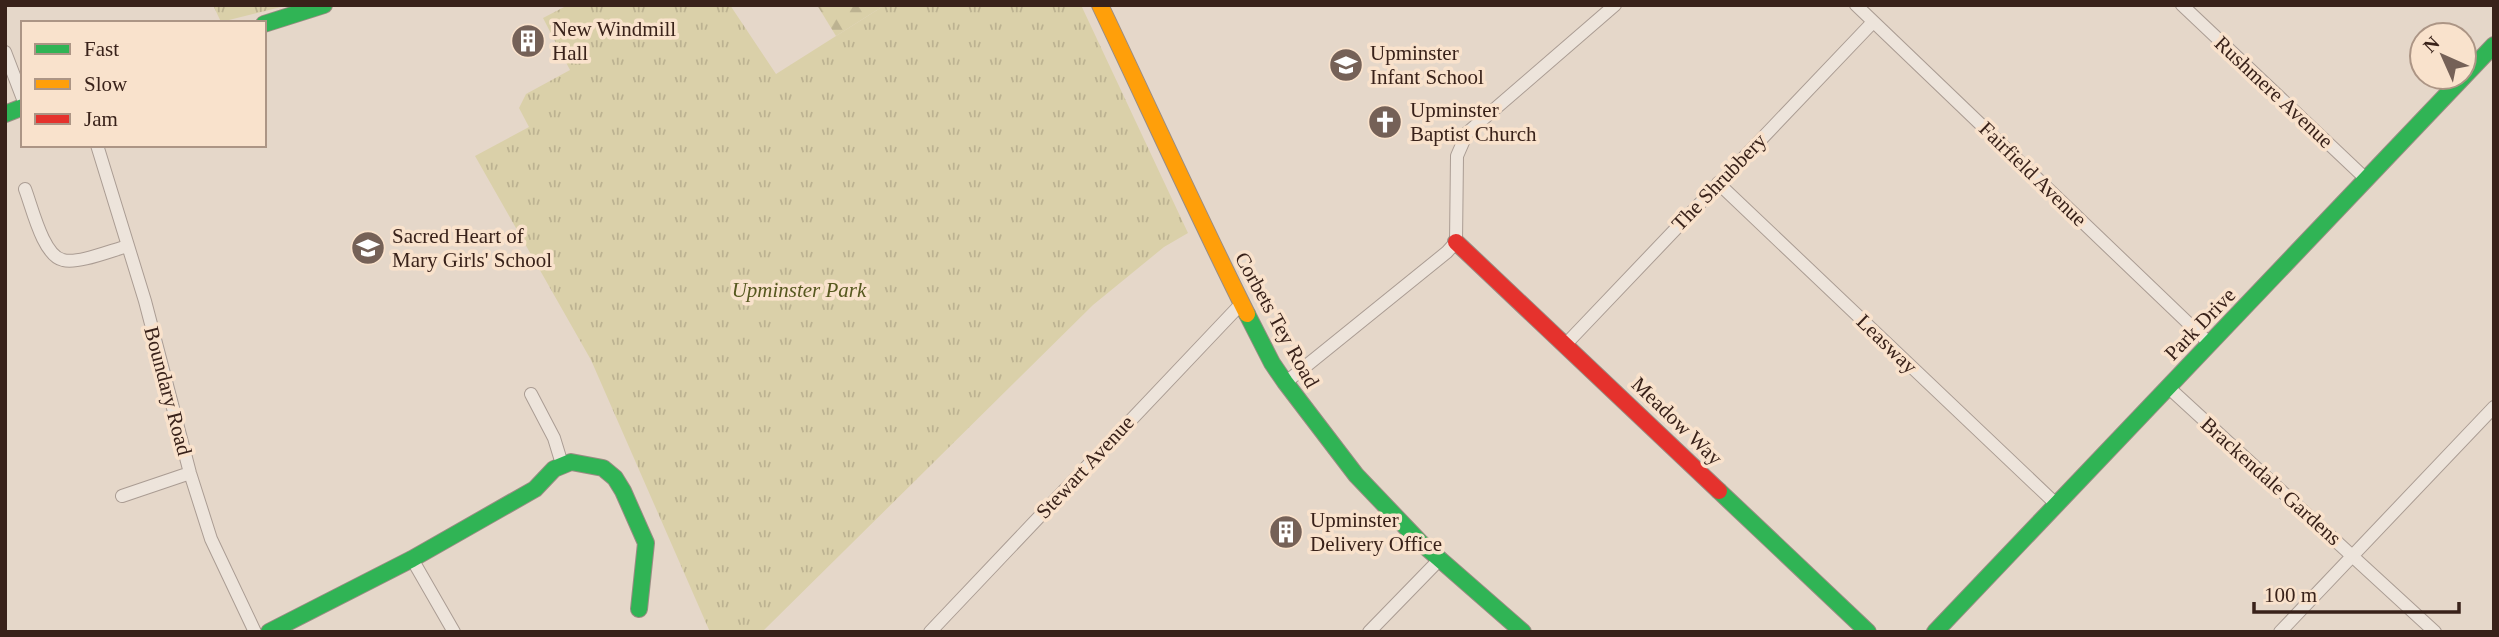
<svg xmlns="http://www.w3.org/2000/svg" width="2499" height="637" viewBox="0 0 2499 637" font-family="'Times New Roman',serif">
	<defs>
		<pattern id="forest-firs" width="22" height="20" patternUnits="userSpaceOnUse" patternTransform="scale(1.75)"><rect width="22" height="20" fill="#dad0a9"/><path d="M5 1l3.5 6h-7zM16 11l3.5 6h-7z" fill="#bcb291"/></pattern>
		<pattern id="park-tufts" width="24" height="20" patternUnits="userSpaceOnUse" patternTransform="scale(1.75)"><rect width="24" height="20" fill="#dad0a9"/><path d="M3 7l-1-3M5 7V3M7 7l1-3M15 17l-1-3M17 17v-4M19 17l1-3" fill="none" stroke="#bcb291"/></pattern>
	</defs>
	<rect width="100%" height="100%" fill="#e5d7c9"/>
	<!-- forest -->
	<path fill="url(#forest-firs)" d="M 817,5 L 885,5 L 836,36 Z"/>
	<!-- park -->
	<path fill="url(#park-tufts)" d="M 213,5 L 289,5 L 221,22 Z
		M 568,5 L 730,5 L 776,74 L 885,5 L 1081,5 L 1188,233 L 1164,247 L 1093,305 L 762,632 L 710,632 L 591,360 L 475,156 L 529,127 L 519,108 L 526,94 L 570,70 L 543,18 Z"/>
	<g fill="none" stroke-linecap="round" stroke-linejoin="round">
		<!-- street casing -->
		<g stroke="#aa9c93" stroke-width="14">
			<path id="street" d="M 1856,5 L 2209,343
				M 2182,5 L 2366,179
				M 5,52 L 23,99
				M 97,145 L 145,301 L 190,473 L 211,539 L 255,632
				M 1718,183 L 2056,504
				M 25,189 C 32,207 43,256 63,260 C 79,264 112,250 128,246
				M 1566,344 L 1873,22
				M 1285,383 L 1447,252 L 1456,242 L 1457,156 L 1467,133 L 1615,5
				M 2168,387 L 2435,632
				M 531,394 L 554,438 L 562,464
				M 122,496 L 190,473
				M 412,559 L 454,632
				M 930,632 L 1241,304
				M 1369,632 L 1441,558
				M 2280,632 L 2494,407"/>
		</g>
		<!-- fast casing -->
		<g stroke="#998c83" stroke-width="18">
			<path id="fast" d="M 264,24 L 324,5
				M 5,114 L 23,107
				M 1247,314 L 1272,363 L 1285,382 L 1356,475 L 1420,542 L 1523,632
				M 1719,491 L 1868,632
				M 269,632 L 412,559 L 535,489 L 554,469 L 571,462 L 603,468 L 615,478 L 623,491 L 646,543 L 639,609
				M 1935,632 L 2494,45"/>
		</g>
		<!-- slow casing -->
		<g stroke="#998c83" stroke-width="18">
			<path id="slow" d="M 1100,5 C 1149,108 1196,212 1247,314"/>
		</g>
		<!-- jam casing -->
		<g stroke="#998c83" stroke-width="18">
			<path id="jam" d="M 1456,242 L 1719,491"/>
		</g>
		<!-- street -->
		<use href="#street" stroke="#ede4db" stroke-width="12"/>
		<!-- fast -->
		<use href="#fast" stroke="#30b455" stroke-width="16"/>
		<!-- slow -->
		<use href="#slow" stroke="#ff9f0a" stroke-width="16"/>
		<!-- jam -->
		<use href="#jam" stroke="#e5322d" stroke-width="16"/>
	</g>
	<!-- icons -->
	<defs>
		<g id="building-disc" transform="scale(1.75)"><circle r="9.5" fill="#756157" stroke="#f9e2cc"/><path d="M-4-6H4V6H1V3H-1V6H-4ZM-2.5-4.3h1.7v1.8h-1.7ZM.8-4.3h1.7v1.8H.8ZM-2.5-1h1.7V.8h-1.7ZM.8-1h1.7V.8H.8Z" fill="#fff"/></g>
		<g id="school-disc" transform="scale(1.75)"><circle r="9.5" fill="#756157" stroke="#f9e2cc"/><path d="M0-5L7-2L0 1L-7-2ZM-4 1L0 2.5L4 1V4Q0 6-4 4Z" fill="#fff"/></g>
		<g id="church-disc" transform="scale(1.75)"><circle r="9.5" fill="#756157" stroke="#f9e2cc"/><path d="M-1.2-6h2.4v3.5h3.3v2.4h-3.3V6h-2.4V-.1h-3.3v-2.4h3.3Z" fill="#fff"/></g>
	</defs>
	<g fill-rule="evenodd">
		<use href="#building-disc" x="528" y="41"/>
		<use href="#school-disc" x="1346" y="65"/>
		<use href="#church-disc" x="1385" y="122"/>
		<use href="#school-disc" x="368" y="248"/>
		<use href="#building-disc" x="1286" y="532"/>
	</g>
	<g text-anchor="middle" dominant-baseline="central" stroke-width="7" stroke-linejoin="round" paint-order="stroke">
		<!-- poi labels -->
		<g font-size="21" fill="#39221a" stroke="#f9e2cc" text-anchor="start">
			<text x="552" y="29">New Windmill<tspan x="552" dy="24">Hall</tspan></text>
			<text x="1370" y="53">Upminster<tspan x="1370" dy="24">Infant School</tspan></text>
			<text x="1410" y="110">Upminster<tspan x="1410" dy="24">Baptist Church</tspan></text>
			<text x="392" y="236">Sacred Heart of<tspan x="392" dy="24">Mary Girls' School</tspan></text>
			<text x="1310" y="520">Upminster<tspan x="1310" dy="24">Delivery Office</tspan></text>
		</g>
		<!-- street labels -->
		<g font-size="21" fill="#39221a" stroke="#f9e2cc">
			<text transform="translate(2274 92) rotate(43)">Rushmere Avenue</text>
			<text transform="translate(2033 174) rotate(44)">Fairfield Avenue</text>
			<text transform="translate(1719 182) rotate(-46)">The Shrubbery</text>
			<text transform="translate(1277 320) rotate(61)">Corbets Tey Road</text>
			<text transform="translate(2200 324) rotate(-46)">Park Drive</text>
			<text transform="translate(1887 344) rotate(44)">Leasway</text>
			<text transform="translate(168 391) rotate(75)">Boundary Road</text>
			<text transform="translate(1677 421) rotate(44)">Meadow Way</text>
			<text transform="translate(1085 467) rotate(-47)">Stewart Avenue</text>
			<text transform="translate(2271 481) rotate(42)">Brackendale Gardens</text>
		</g>
		<!-- park labels -->
		<g font-size="21" font-style="italic" fill="#56581f" stroke="#f9e2cc">
			<text x="799" y="290">Upminster Park</text>
		</g>
	</g>
	<!-- border -->
	<rect width="2499" height="637" fill="none" stroke="#39221a" stroke-width="14"/>
	<!-- legend -->
	<rect x="21" y="21" width="245" height="126" fill="#f9e2cc" stroke="#ac9585" stroke-width="2"/>
	<rect x="35" y="44" width="35" height="10" fill="#30b455" stroke="#ac9585" stroke-width="2"/>
	<text x="84" y="56" font-size="21" fill="#39221a">Fast</text>
	<rect x="35" y="79" width="35" height="10" fill="#ff9f0a" stroke="#ac9585" stroke-width="2"/>
	<text x="84" y="91" font-size="21" fill="#39221a">Slow</text>
	<rect x="35" y="114" width="35" height="10" fill="#e5322d" stroke="#ac9585" stroke-width="2"/>
	<text x="84" y="126" font-size="21" fill="#39221a">Jam</text>
	<!-- north arrow -->
	<g transform="translate(2443 56) rotate(315)"><circle r="33" fill="#f9e2cc" stroke="#ac9585" stroke-width="2"/>
	<path d="M0-5L12 26L0 18L-12 26Z" fill="#756157"/>
	<text y="-10" font-size="19" font-weight="bold" text-anchor="middle" fill="#39221a">N</text>
	</g>
	<!-- scale -->
	<path d="M2254 602v10h205v-10" fill="none" stroke="#39221a" stroke-width="3.5"/>
	<text x="2264" y="602" font-size="21" fill="#39221a" stroke="#f9e2cc" stroke-width="5" paint-order="stroke">100 m</text>
</svg>
